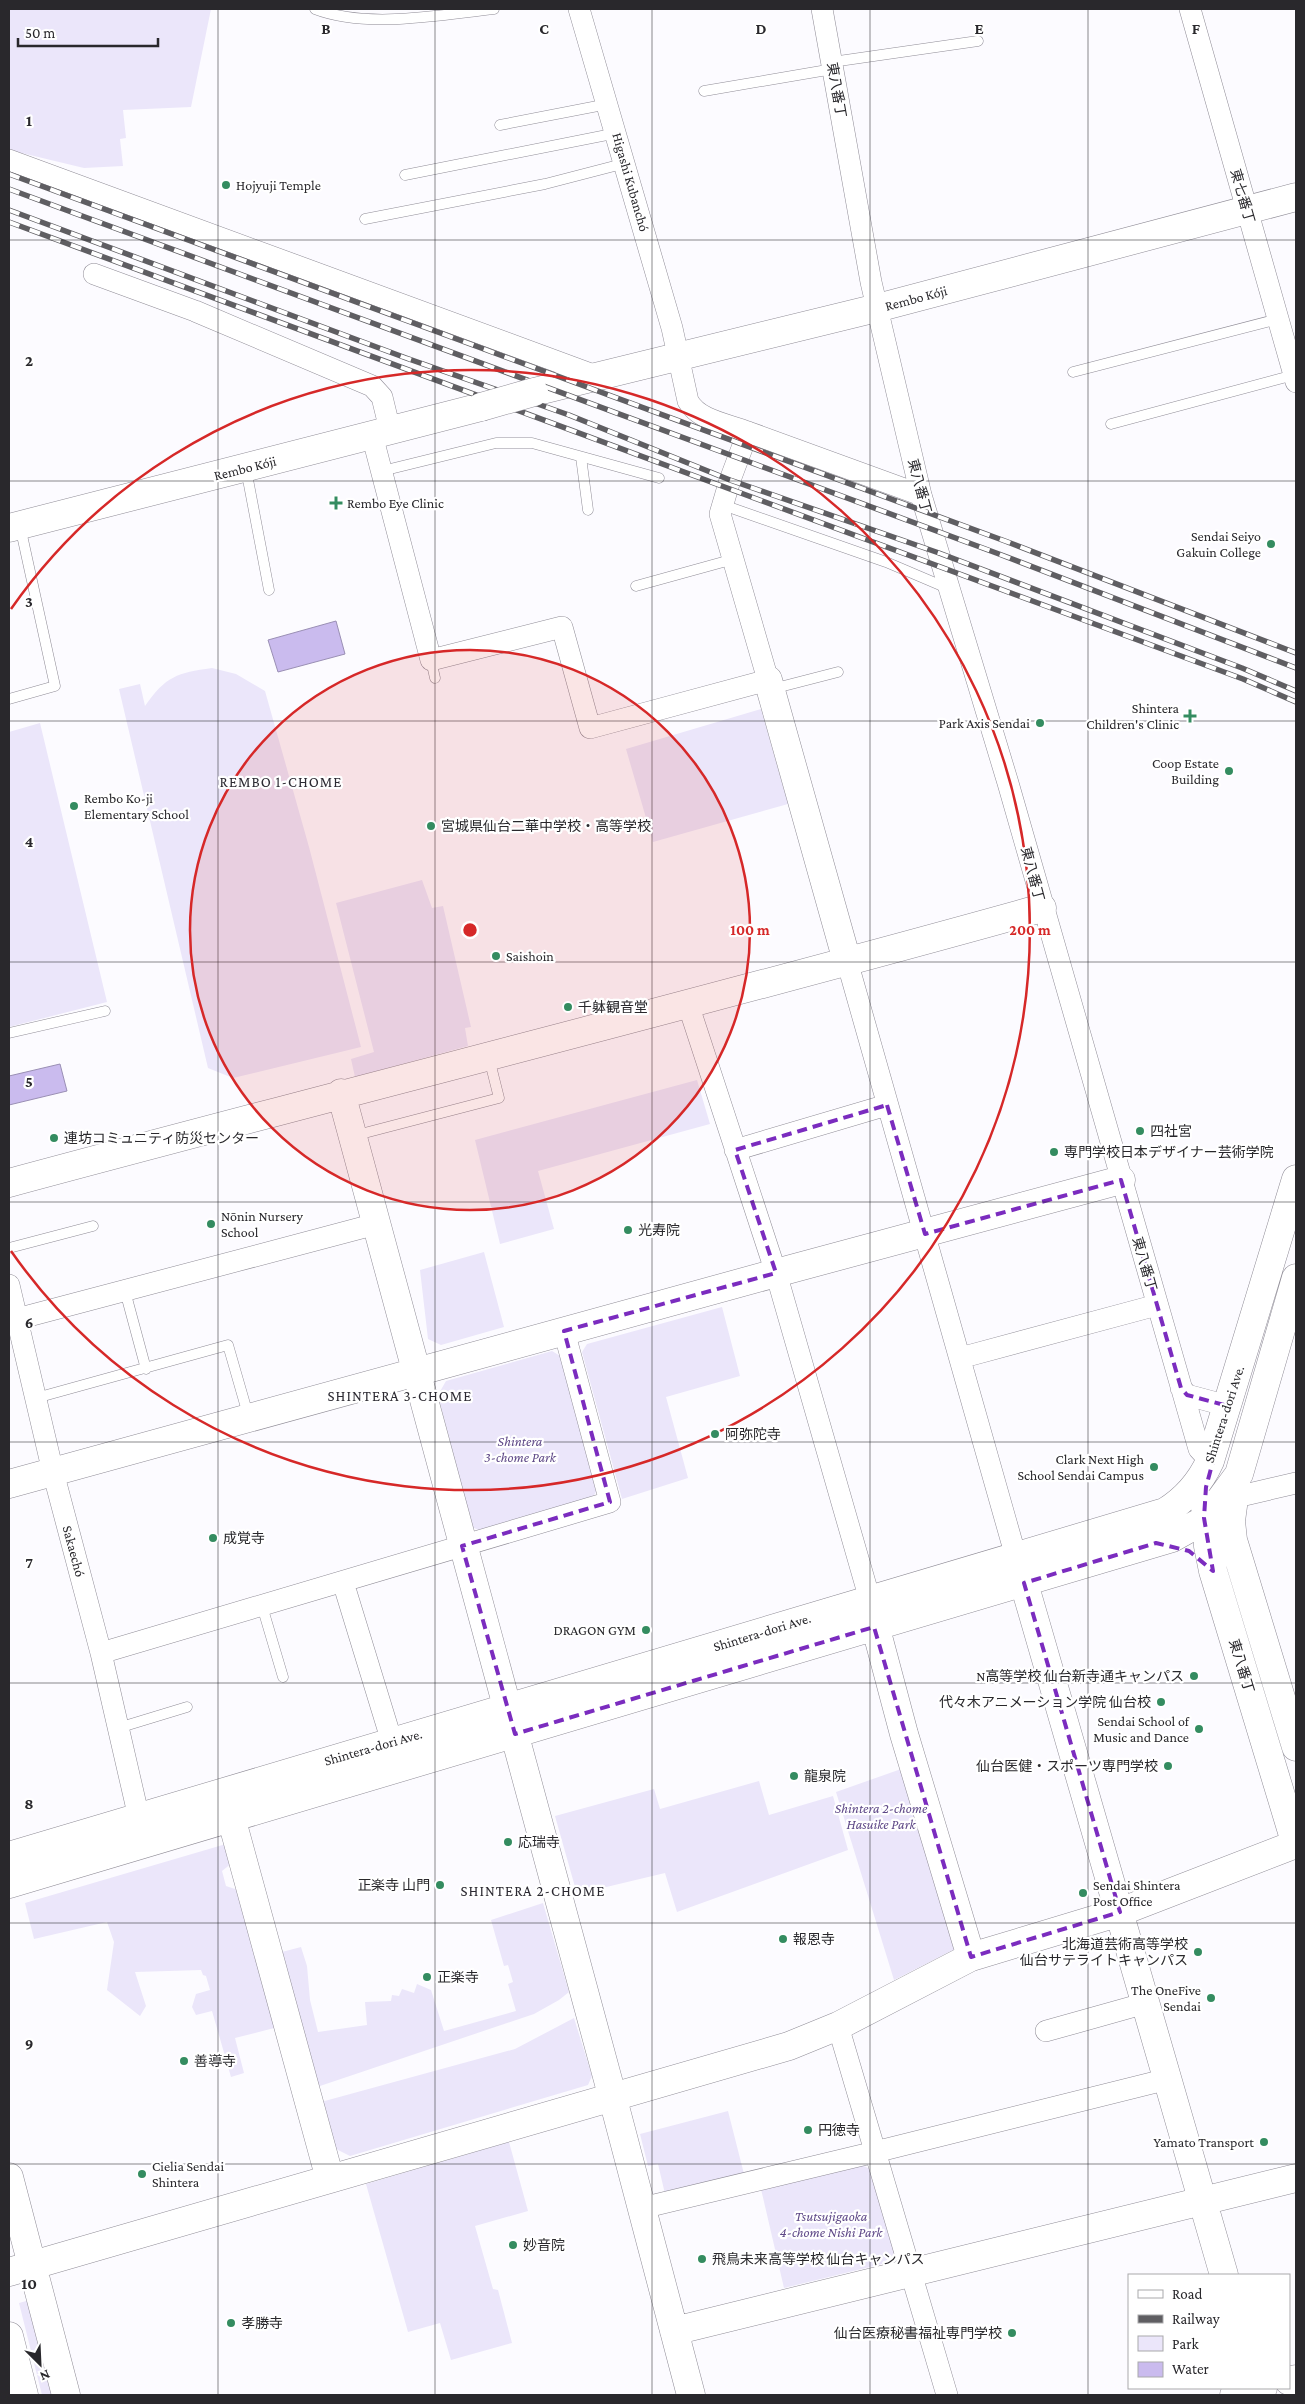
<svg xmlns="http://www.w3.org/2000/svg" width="1305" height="2404" viewBox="0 0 1305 2404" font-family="'Crimson Pro','Noto Sans JP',serif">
	<rect width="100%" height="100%" fill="#fcfbff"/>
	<!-- green -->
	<path fill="#ebe6fa" d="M 9,9 L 211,9 L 191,107 L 123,110 L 126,138 L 120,139 L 123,166 L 84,168 L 9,150 Z
		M 212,668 L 236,674 L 265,691 L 309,847 L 361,1047 L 233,1078 L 208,1068 L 119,689 L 140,684 L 145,706 C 166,676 177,673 212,668 Z
		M 761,709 L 788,804 L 653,842 L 626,749 Z
		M 40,723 L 107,1002 L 9,1027 L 9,732 Z
		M 422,880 L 432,908 L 443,906 L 471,1027 L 465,1028 L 468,1046 L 355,1077 L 351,1059 L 374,1052 L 336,903 Z
		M 697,1080 L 710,1124 L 538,1171 L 554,1229 L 500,1244 L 475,1140 Z
		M 484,1252 L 504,1327 L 441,1345 L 428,1339 L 420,1270 Z
		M 722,1307 L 740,1376 L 666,1397 L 688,1478 L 622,1499 L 582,1352 L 587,1344 Z
		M 552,1351 L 562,1357 L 598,1488 L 592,1499 L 485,1533 L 472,1527 L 438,1395 L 446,1381 Z
		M 904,1768 L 955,1949 L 894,1980 L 836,1792 Z
		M 759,1781 L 769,1815 L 833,1796 L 848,1850 L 677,1912 L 665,1873 L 577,1894 L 555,1816 L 654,1789 L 660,1809 Z
		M 226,1844 L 232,1863 L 222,1871 L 226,1886 L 241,1891 L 278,2027 L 235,2038 L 244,2073 L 231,2077 L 212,2011 L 196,2015 L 192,2007 L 196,1994 L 210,1990 L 206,1976 L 203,1975 L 201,1970 L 135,1972 L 146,2006 L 140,2016 L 107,1990 L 114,1942 L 107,1922 L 34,1939 L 25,1903 Z
		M 543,1903 L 569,1992 L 559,2000 L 534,2014 L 317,2087 L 278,1953 L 301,1947 L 307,1966 L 310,2000 L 318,2032 L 367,2025 L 365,2002 L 391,2001 L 392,1995 L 399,1996 L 402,1989 L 414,1993 L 417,1984 L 431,1990 L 444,2031 L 516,2011 L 508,1984 L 513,1982 L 508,1965 L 504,1966 L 491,1920 Z
		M 574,2018 L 592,2076 L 588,2085 L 350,2156 L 334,2148 L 321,2102 L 515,2049 Z
		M 728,2111 L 744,2174 L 665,2194 L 658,2164 L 648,2166 L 640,2134 Z
		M 509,2142 L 528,2211 L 475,2226 L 493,2289 L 498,2290 L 512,2343 L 451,2360 L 440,2323 L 408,2332 L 366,2184 Z
		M 862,2165 L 872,2170 L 897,2250 L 894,2261 L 784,2288 L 761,2189 Z
		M 30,2300 L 55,2395 L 42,2395 L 19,2303 Z"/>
	<!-- water -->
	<path fill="#cabbee" stroke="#9a8fb4" d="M 336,621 L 345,654 L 278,672 L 268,640 Z
		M 60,1064 L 67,1091 L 9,1105 L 9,1076 Z"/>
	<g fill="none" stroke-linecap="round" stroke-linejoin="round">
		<!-- lane casing -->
		<g stroke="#908d97" stroke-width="11">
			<path id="lane" d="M 315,9 C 367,29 439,15 494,9
				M 832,62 L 978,41
				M 704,91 L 833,69
				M 500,125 L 608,104
				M 405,175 L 617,133
				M 365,219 L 545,184 L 626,163
				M 1073,372 L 1278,319
				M 1111,424 L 1294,375
				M 581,457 L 588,510
				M 246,469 L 269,590
				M 382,471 L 496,443 L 532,443 L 659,478
				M 723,505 L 886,562 L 947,588
				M 636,586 L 734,559
				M 431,660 L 435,678
				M 772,689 L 838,672
				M 9,699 L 55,686 L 20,526
				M 9,1033 L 105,1011
				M 353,1136 L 499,1098 L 489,1058
				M 9,1248 L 93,1226
				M 125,1291 L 146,1369
				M 36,1398 L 228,1345 L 249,1418
				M 262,1606 L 283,1677
				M 118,1728 L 187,1707"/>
		</g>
		<!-- street casing -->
		<g stroke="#908d97" stroke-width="22">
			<path id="street" d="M 822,9 L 871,282 L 921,495 L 1008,783 L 1199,1449 L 1210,1461
				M 1190,9 L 1296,382
				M 9,160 L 599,377
				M 94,274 L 195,311 L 372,386 L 382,397 L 390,430
				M 748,432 L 921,495
				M 372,435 L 431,660 L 562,627 L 590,728 L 768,680 L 720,514 L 730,480 L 748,432 C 728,424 699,421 688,401 L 672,328 L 579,9
				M 847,961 L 1016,1557
				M 688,1004 L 776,1273 L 870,1600
				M 735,1150 L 887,1105
				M 9,1285 L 53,1472 L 101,1653 L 142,1831
				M 17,1319 L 376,1224
				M 960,1358 L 1157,1305
				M 1181,1388 L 1187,1395 L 1228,1406
				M 1219,1501 L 1296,1483
				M 343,1582 L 392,1742
				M 101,1653 L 610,1502 L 564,1331
				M 838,2026 L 947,2395
				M 1046,2031 L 1146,2003
				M 642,2208 L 875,2152 L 1168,2079"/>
		</g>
		<!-- secondary casing -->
		<g stroke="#908d97" stroke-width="29">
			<path id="secondary" d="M 534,392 L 877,308 L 1296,197
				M 9,528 L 481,407
				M 768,680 L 847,961
				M 341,1093 L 608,2080 L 691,2395
				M 9,1183 C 353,1090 699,1004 1042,908
				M 1236,1483 L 1231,1521 L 1233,1540 L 1296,1747
				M 9,1484 L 776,1273 L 1121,1180
				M 1205,1504 L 1208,1546 L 1213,1571 L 1296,1845
				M 1019,1566 L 1224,2275
				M 871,1610 L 904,1734 L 971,1957
				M 226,1799 L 330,2179
				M 9,1856 L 1165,1512 C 1186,1499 1200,1483 1210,1461 L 1296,1179
				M 9,1884 L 1172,1538 L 1206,1519 L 1239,1474 L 1296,1278
				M 9,2177 L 66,2395
				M 9,2272 L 789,2046 L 838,2026 L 971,1957 L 1120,1912 L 1296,1844
				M 674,2331 L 1296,2178
				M 9,2336 L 24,2395
				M 1289,2381 L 1296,2379
				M 1234,2395 L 1263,2388"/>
		</g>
		<!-- lane -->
		<use href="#lane" stroke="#fff" stroke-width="10"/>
		<!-- street -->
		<use href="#street" stroke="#fff" stroke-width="21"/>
		<!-- secondary -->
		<use href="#secondary" stroke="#fff" stroke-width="28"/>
		<!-- rail casing -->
		<g stroke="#5f5e62" stroke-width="5.5">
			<path id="rail" d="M 9,174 L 1005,541 L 1296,653
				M 9,189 L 999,554 L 1296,668
				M 9,210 L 406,358 L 569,415 L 730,480 L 939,553 L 1242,668 L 1296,691
				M 9,222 L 1243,679 L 1296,702"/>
		</g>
		<!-- rail -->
		<use href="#rail" stroke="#fff" stroke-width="4" stroke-dasharray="11" stroke-linecap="butt"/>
		<!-- secondary-bridge casing -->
		<g stroke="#908d97" stroke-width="29" stroke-linecap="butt">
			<path id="secondary-bridge" d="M 481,407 L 534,392"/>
		</g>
		<!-- secondary-bridge -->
		<use href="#secondary-bridge" stroke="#fff" stroke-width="28"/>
	</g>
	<!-- marked area -->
	<path fill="none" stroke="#7b2cbf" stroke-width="4" stroke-dasharray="10 6" stroke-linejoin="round" d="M 887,1105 L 925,1234 L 1121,1180 L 1181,1388 L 1187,1395 L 1228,1406 L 1206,1487 L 1204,1518 L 1213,1571 L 1189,1551 L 1156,1543 L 1024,1583 L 1120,1912 L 971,1957 L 874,1627 L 515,1734 L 462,1546 L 610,1502 L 564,1331 L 776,1273 L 735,1150 Z"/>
	<!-- grid -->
	<path fill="none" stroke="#29282c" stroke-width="1" stroke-opacity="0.55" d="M 218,9 L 218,2395M 435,9 L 435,2395M 652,9 L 652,2395M 870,9 L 870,2395M 1088,9 L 1088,2395M 9,240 L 1296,240M 9,481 L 1296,481M 9,721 L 1296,721M 9,962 L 1296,962M 9,1202 L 1296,1202M 9,1442 L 1296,1442M 9,1683 L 1296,1683M 9,1923 L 1296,1923M 9,2164 L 1296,2164"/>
	<!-- distance rings -->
	<circle cx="470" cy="930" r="280" fill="#d62828" fill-opacity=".12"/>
	<g fill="none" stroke="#d62828" stroke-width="2.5">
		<circle cx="470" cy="930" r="280"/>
		<path d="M11 609A560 560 0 1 1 11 1251"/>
	</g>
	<!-- markers -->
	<g fill="#348c60" stroke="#fff" stroke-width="2">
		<circle cx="226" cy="185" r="5"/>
		<path d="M333.5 495.5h5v5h5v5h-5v5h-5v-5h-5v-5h5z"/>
		<circle cx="1271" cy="544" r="5"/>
		<path d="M1187.5 708.5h5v5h5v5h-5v5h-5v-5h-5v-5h5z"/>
		<circle cx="1040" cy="723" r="5"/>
		<circle cx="1229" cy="771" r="5"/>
		<circle cx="74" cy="806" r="5"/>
		<circle cx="431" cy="826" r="5"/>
		<circle cx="496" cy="956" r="5"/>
		<circle cx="568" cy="1007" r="5"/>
		<circle cx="1140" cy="1131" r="5"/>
		<circle cx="54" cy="1138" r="5"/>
		<circle cx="1054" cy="1152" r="5"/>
		<circle cx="211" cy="1224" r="5"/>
		<circle cx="628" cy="1230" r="5"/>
		<circle cx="715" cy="1434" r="5"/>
		<circle cx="1154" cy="1467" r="5"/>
		<circle cx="213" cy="1538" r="5"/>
		<circle cx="646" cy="1630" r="5"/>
		<circle cx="1194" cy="1676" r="5"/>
		<circle cx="1161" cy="1702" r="5"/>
		<circle cx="1199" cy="1729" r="5"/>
		<circle cx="1168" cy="1766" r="5"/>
		<circle cx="794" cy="1776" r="5"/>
		<circle cx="508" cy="1842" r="5"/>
		<circle cx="440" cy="1885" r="5"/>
		<circle cx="1083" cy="1893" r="5"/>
		<circle cx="783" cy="1939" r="5"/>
		<circle cx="1198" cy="1952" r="5"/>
		<circle cx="427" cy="1977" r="5"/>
		<circle cx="1211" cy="1998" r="5"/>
		<circle cx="184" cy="2061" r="5"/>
		<circle cx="808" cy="2130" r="5"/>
		<circle cx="1264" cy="2142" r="5"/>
		<circle cx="142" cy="2174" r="5"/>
		<circle cx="513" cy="2245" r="5"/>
		<circle cx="702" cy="2259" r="5"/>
		<circle cx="231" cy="2323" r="5"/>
		<circle cx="1012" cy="2333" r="5"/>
	</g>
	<g text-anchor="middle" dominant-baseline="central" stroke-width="4.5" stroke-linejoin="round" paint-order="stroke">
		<!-- street labels -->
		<g font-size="14" fill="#29282c" stroke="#fff">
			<text transform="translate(837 90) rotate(80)">東八番丁</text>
			<text transform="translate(631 182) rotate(74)">Higashi Kubanchó</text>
			<text transform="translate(1243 196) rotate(74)">東七番丁</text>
			<text transform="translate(916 298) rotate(-15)">Rembo Kóji</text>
			<text transform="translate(245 468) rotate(-14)">Rembo Kóji</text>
			<text transform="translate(920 486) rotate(75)">東八番丁</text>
			<text transform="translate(1033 874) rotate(75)">東八番丁</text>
			<text transform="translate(1145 1264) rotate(74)">東八番丁</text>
			<text transform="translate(1224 1414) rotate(-72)">Shintera-dori Ave.</text>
			<text transform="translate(74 1551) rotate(75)">Sakaechó</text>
			<text transform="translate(762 1632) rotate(-17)">Shintera-dori Ave.</text>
			<text transform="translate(1242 1666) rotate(73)">東八番丁</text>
			<text transform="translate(373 1747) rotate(-16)">Shintera-dori Ave.</text>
		</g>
		<!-- poi labels -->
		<g font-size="14" fill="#29282c" stroke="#fff" text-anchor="start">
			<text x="236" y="185">Hojyuji Temple</text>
			<text x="347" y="503">Rembo Eye Clinic</text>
			<text x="1261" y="536" text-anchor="end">Sendai Seiyo<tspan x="1261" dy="16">Gakuin College</tspan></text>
			<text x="1179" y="708" text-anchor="end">Shintera<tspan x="1179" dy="16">Children's Clinic</tspan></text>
			<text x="1030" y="723" text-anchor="end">Park Axis Sendai</text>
			<text x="1219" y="763" text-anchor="end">Coop Estate<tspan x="1219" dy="16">Building</tspan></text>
			<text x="84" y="798">Rembo Ko-ji<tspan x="84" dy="16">Elementary School</tspan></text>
			<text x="441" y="826">宮城県仙台二華中学校・高等学校</text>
			<text x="506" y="956">Saishoin</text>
			<text x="578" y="1007">千躰観音堂</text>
			<text x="1150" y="1131">四社宮</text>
			<text x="64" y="1138">連坊コミュニティ防災センター</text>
			<text x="1064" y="1152">専門学校日本デザイナー芸術学院</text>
			<text x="221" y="1216">Nōnin Nursery<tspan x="221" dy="16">School</tspan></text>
			<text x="638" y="1230">光寿院</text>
			<text x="725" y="1434">阿弥陀寺</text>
			<text x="1144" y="1459" text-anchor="end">Clark Next High<tspan x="1144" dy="16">School Sendai Campus</tspan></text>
			<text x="223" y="1538">成覚寺</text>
			<text x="636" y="1630" text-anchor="end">DRAGON GYM</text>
			<text x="1184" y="1676" text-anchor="end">N高等学校 仙台新寺通キャンパス</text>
			<text x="1151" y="1702" text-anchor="end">代々木アニメーション学院 仙台校</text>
			<text x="1189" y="1721" text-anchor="end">Sendai School of<tspan x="1189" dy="16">Music and Dance</tspan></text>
			<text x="1158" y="1766" text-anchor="end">仙台医健・スポーツ専門学校</text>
			<text x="804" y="1776">龍泉院</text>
			<text x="518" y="1842">応瑞寺</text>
			<text x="430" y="1885" text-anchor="end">正楽寺 山門</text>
			<text x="1093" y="1885">Sendai Shintera<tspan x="1093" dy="16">Post Office</tspan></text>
			<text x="793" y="1939">報恩寺</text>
			<text x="1188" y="1944" text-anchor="end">北海道芸術高等学校<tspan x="1188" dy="16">仙台サテライトキャンパス</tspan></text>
			<text x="437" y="1977">正楽寺</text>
			<text x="1201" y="1990" text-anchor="end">The OneFive<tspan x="1201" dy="16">Sendai</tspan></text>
			<text x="194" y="2061">善導寺</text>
			<text x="818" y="2130">円徳寺</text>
			<text x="1254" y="2142" text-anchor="end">Yamato Transport</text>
			<text x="152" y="2166">Cielia Sendai<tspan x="152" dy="16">Shintera</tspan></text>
			<text x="523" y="2245">妙音院</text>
			<text x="712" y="2259">飛鳥未来高等学校 仙台キャンパス</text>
			<text x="241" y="2323">孝勝寺</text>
			<text x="1002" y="2333" text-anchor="end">仙台医療秘書福祉専門学校</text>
		</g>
		<!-- park labels -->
		<g font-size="14" font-style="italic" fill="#5e4887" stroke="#fff">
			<text x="520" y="1441">Shintera<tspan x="520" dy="16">3-chome Park</tspan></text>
			<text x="881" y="1808">Shintera 2-chome<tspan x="881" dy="16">Hasuike Park</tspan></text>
			<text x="831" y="2216">Tsutsujigaoka<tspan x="831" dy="16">4-chome Nishi Park</tspan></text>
		</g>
		<!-- neighbourhood labels -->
		<g font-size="15" letter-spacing="1" fill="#2c2a32" stroke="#fff">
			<text x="281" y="782">REMBO 1-CHOME</text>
			<text x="400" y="1396">SHINTERA 3-CHOME</text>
			<text x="533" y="1891">SHINTERA 2-CHOME</text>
		</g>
	</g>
	<g font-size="16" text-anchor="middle" font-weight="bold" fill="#29282c" stroke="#fff" stroke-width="4.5" stroke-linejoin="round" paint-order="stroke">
		<text x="326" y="34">B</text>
		<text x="544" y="34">C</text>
		<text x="761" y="34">D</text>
		<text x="979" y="34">E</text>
		<text x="1196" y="34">F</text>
		<text x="29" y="126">1</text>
		<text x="29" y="366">2</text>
		<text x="29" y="607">3</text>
		<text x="29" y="847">4</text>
		<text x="29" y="1087">5</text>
		<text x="29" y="1328">6</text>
		<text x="29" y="1568">7</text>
		<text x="29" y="1809">8</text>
		<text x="29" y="2049">9</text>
		<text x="29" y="2289">10</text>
	</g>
	<circle cx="470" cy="930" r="8" fill="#d62828" stroke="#fff" stroke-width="2.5"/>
	<g font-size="15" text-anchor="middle" font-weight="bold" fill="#d62828" stroke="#fff" stroke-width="4.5" stroke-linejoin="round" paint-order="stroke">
		<text x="750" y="935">100 m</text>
		<text x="1030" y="935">200 m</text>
	</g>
	<!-- border -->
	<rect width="1305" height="2404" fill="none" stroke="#29282c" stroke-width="20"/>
	<!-- legend -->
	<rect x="1128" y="2274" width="162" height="115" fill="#ffffff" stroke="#a9a9ab"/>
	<rect x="1138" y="2290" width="25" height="8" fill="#ffffff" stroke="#a9a9ab"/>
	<text x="1172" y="2299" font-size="15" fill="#29282c">Road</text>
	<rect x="1138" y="2315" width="25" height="8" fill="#5f5e62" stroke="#a9a9ab"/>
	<text x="1172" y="2324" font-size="15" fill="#29282c">Railway</text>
	<rect x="1138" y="2336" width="25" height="15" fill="#ebe6fa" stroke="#a9a9ab"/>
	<text x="1172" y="2349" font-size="15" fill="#29282c">Park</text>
	<rect x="1138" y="2362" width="25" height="15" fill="#cabbee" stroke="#a9a9ab"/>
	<text x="1172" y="2374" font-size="15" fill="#29282c">Water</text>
	<!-- north arrow -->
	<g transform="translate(40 2364) rotate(156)" stroke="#ffffff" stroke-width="4" paint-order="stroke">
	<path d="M0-4L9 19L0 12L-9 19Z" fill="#29282c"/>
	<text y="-8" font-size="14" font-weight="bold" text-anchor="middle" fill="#29282c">N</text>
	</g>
	<!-- scale -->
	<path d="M18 38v8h140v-8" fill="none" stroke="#29282c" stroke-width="2.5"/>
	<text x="25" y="38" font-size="15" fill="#29282c" stroke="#ffffff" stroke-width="4" paint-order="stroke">50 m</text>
</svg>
